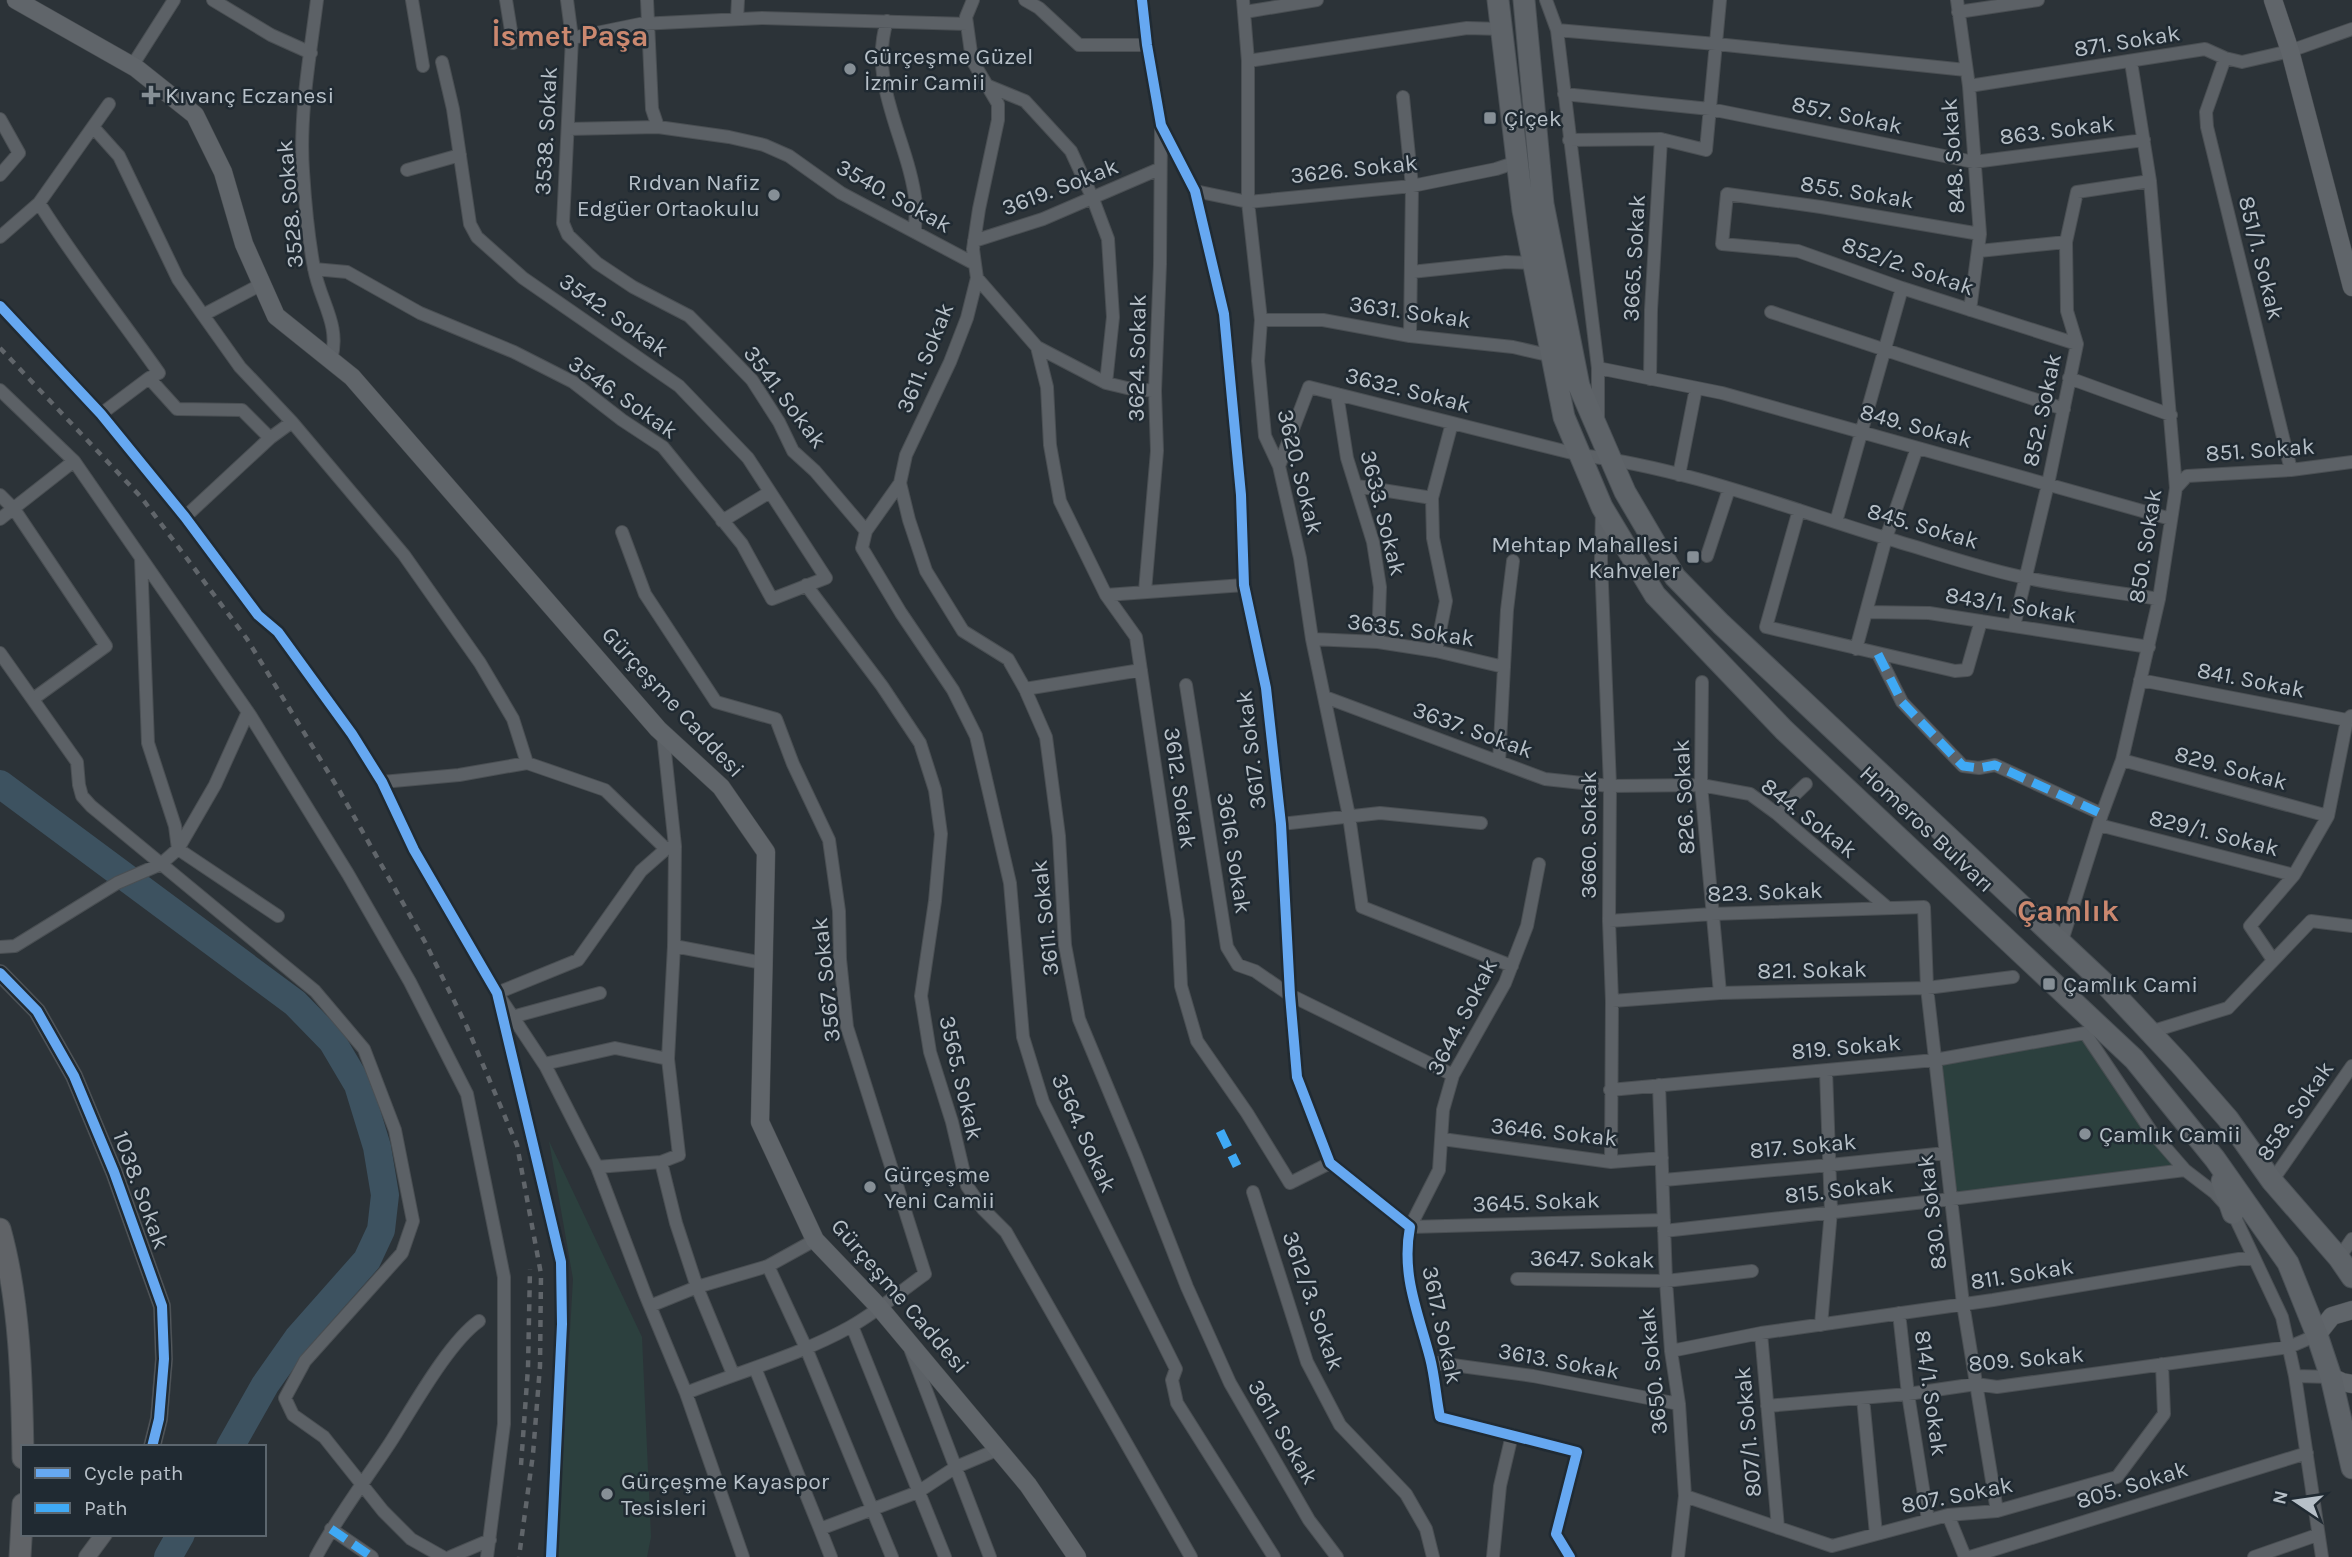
<svg xmlns="http://www.w3.org/2000/svg" width="2352" height="1557" viewBox="0 0 2352 1557" font-family="Karla,sans-serif">
	<rect width="100%" height="100%" fill="#2c3338"/>
	<!-- green -->
	<path fill="#2c403e" d="M 2085,1033 L 2185,1170 L 1952,1199 L 1935,1060 Z
		M 549,1141 L 642,1337 L 651,1537 L 647,1557 L 557,1557 L 573,1279 Z"/>
	<g fill="none" stroke-linecap="round" stroke-linejoin="round">
		<!-- river -->
		<path stroke="#3d5260" stroke-width="28" d="M 0,784 L 295,1003 L 332,1041 L 358,1085 L 377,1147 L 385,1195 L 381,1230 L 367,1260 L 298,1338 L 265,1385 L 230,1447
			M 168,1557 L 181,1534"/>
		<!-- minor casing -->
		<g stroke="#4a4f53" stroke-width="14">
			<path id="minor" d="M 213,0 L 271,35 L 311,53
				M 317,0 C 310,56 299,115 303,171 C 305,203 308,236 314,268 C 320,302 341,324 331,360
				M 412,0 L 423,66
				M 506,0 L 513,43
				M 567,0 L 572,38 L 563,223 L 568,235 L 597,263 L 633,287 L 689,316 L 721,348 L 752,380 L 779,422 L 793,451 L 815,471 L 866,531
				M 647,0 L 652,109 L 658,127
				M 973,0 L 966,17 L 972,60 L 998,104 L 998,120 L 979,209 L 973,249 L 975,264
				M 1025,0 L 1039,8 L 1079,45 L 1147,45
				M 1142,0 L 1147,45 L 1161,125 L 1195,191 L 1224,314 L 1241,495 L 1244,585 L 1266,688 L 1281,824 L 1290,995 L 1297,1077 L 1330,1163 L 1410,1227 C 1401,1275 1418,1312 1430,1358 C 1435,1377 1436,1398 1440,1417 L 1577,1452 L 1556,1534 L 1570,1557
				M 1243,0 L 1248,61 L 1248,202 L 1261,320 L 1258,361 L 1265,436 L 1279,466 L 1300,558 L 1312,639 L 1349,816 L 1362,907 L 1512,966
				M 1546,0 L 1557,30 L 1598,368 L 1598,419
				M 1957,0 L 1969,86 L 1980,234 L 1970,310
				M 1245,12 L 1317,0
				M 1958,12 L 2038,0
				M 737,19 L 738,0
				M 887,21 C 867,85 910,142 916,205 C 916,213 915,223 915,231
				M 1557,30 L 1716,44 L 1966,70
				M 572,38 L 640,24 L 762,18 L 967,24
				M 2225,58 L 2206,112 L 2207,127 L 2291,470
				M 1248,61 L 1467,28 L 1501,29
				M 132,66 L 174,0
				M 986,85 L 1025,101 L 1071,151 L 1093,199 L 1108,239 L 1113,317 L 1106,383
				M 1969,86 L 2205,49 L 2225,58 L 2242,62 L 2290,51 L 2352,29
				M 1564,94 L 1710,109 L 1974,162 L 2144,140
				M 1403,97 L 1412,186 L 1410,336
				M 0,119 L 19,153 L 0,175
				M 93,127 L 119,156 L 178,279 L 203,315
				M 568,129 L 658,127 L 729,137 L 764,145 L 789,156 L 841,193 L 975,264 L 977,278 L 1037,347 L 1106,383 L 1127,388 L 1155,391
				M 1569,140 L 1661,139 L 1706,150 L 1720,0
				M 407,170 L 460,155
				M 1195,191 L 1248,202 L 1412,186 L 1496,169 L 1517,162
				M 39,203 C 76,262 119,316 159,373 L 149,378 L 177,409 L 242,410 L 270,438
				M 1980,234 L 1821,207 L 1727,194 L 1722,244 L 1798,251 L 1902,288 L 2077,344
				M 0,237 L 39,203 L 109,104
				M 974,241 L 1043,219 L 1159,169
				M 1979,251 L 2066,242
				M 314,269 L 347,272 L 420,313 L 514,352 L 573,382 L 622,420 L 663,447 L 742,544 L 772,599 L 826,578 L 748,458 L 679,386 L 523,278 L 477,237 L 470,224 L 453,109 L 442,62
				M 1411,272 L 1506,262 L 1533,263
				M 977,278 L 967,318 L 950,362 L 906,455 L 900,483 L 909,520 L 926,571 L 963,631 L 1008,659 L 1025,689 L 1046,737 L 1059,836 L 1065,945 L 1079,1019 L 1136,1156 L 1187,1287 L 1230,1383 L 1309,1520 L 1337,1557
				M 262,284 L 203,315 L 240,367 L 292,422 L 404,555 L 480,663 L 513,719 L 527,763
				M 0,306 L 101,414 L 185,517 L 258,615 L 278,632 L 352,734 L 382,782 L 414,850 L 497,993 L 561,1262 L 562,1324 L 551,1557
				M 1771,312 L 2064,409
				M 1261,320 L 1323,320 L 1410,336 L 1513,347 L 1552,356
				M 1037,347 L 1047,387 L 1050,445 L 1060,501 L 1106,595 L 1136,637 L 1178,921 L 1181,986 L 1197,1041 L 1247,1113 L 1290,1183 L 1330,1163
				M 1598,368 L 1722,393 L 2171,519
				M 2069,378 L 2171,415
				M 1650,379 L 1651,310 L 1661,139
				M 0,390 L 74,461 L 250,715 L 348,874 L 410,982 L 467,1094 L 504,1277 L 504,1424 L 487,1557
				M 1337,394 L 1347,458 L 1373,542 L 1380,587 L 1378,642
				M 101,414 L 149,378
				M 1279,466 L 1309,387 L 1580,455 C 1686,468 1787,508 1889,539 C 1934,552 1981,569 2027,578 C 2071,587 2115,592 2159,599
				M 1679,475 L 1696,388
				M 900,483 L 866,531 L 862,548 L 901,613 L 953,690 L 976,736 L 1010,883 L 1023,1037 L 1043,1102 L 1176,1369 L 1172,1380 L 1177,1403 L 1274,1557
				M 1357,486 L 1432,498
				M 2176,488 L 2187,476 L 2291,470 L 2352,462
				M 0,495 L 14,509 L 106,646 L 33,699
				M 1799,510 L 1766,627 L 1955,671 L 1967,670 L 1981,621
				M 1602,511 L 1601,560 L 1610,786 L 1609,921 L 1612,1001 L 1611,1162
				M 185,517 L 270,438 L 292,422
				M 0,519 L 74,461
				M 722,521 L 770,492
				M 1836,522 L 1902,288
				M 622,532 L 645,594 L 716,702 L 776,719 L 793,764 L 829,840 L 839,911 L 840,959 L 847,1027 L 925,1274 C 901,1291 877,1312 850,1327 C 798,1356 741,1371 686,1393
				M 1707,556 L 1729,489
				M 141,558 L 148,743 L 175,826 L 178,849 L 278,916
				M 806,585 L 882,686 L 920,743 L 935,790 L 941,834 L 935,901 L 921,996 L 930,1052 L 952,1122 L 967,1186 L 983,1209 L 1006,1232 L 1191,1557
				M 1145,591 L 1157,451 L 1155,391 L 1160,264 L 1161,127
				M 1106,595 L 1244,585
				M 1866,612 L 1929,613 L 2149,647
				M 2014,626 L 2048,484 L 2077,344 L 2067,311 L 2066,242 L 2077,192 L 2150,181
				M 1312,639 L 1378,642 L 1436,651 L 1504,667
				M 1856,649 L 1886,538 L 1917,448
				M 1436,651 L 1446,601 L 1433,538 L 1432,498 L 1452,423
				M 0,653 L 77,762 L 79,785 L 82,796 L 91,806 L 315,991 L 364,1049 L 395,1130 L 413,1221 L 402,1253 L 305,1361 L 285,1398 L 293,1415 L 324,1437 L 383,1511 L 411,1539 L 443,1557
				M 1878,654 L 1902,702 L 1963,766 L 1979,768 L 1995,765 L 2102,814
				M 2140,680 L 2347,720 L 2351,716
				M 1702,682 L 1701,785 L 1720,993
				M 1186,685 L 1227,947 L 1238,965 L 1255,971 L 1290,995 L 1453,1075
				M 1025,689 L 1141,670
				M 1325,697 L 1545,779 L 1610,786 L 1701,785 L 1750,794 L 1776,813 L 1888,908
				M 2122,760 L 2328,816
				M 1499,762 L 1507,610 L 1513,561
				M 382,782 L 459,775 L 527,763 L 605,790 L 666,849
				M 1776,813 L 1806,784
				M 1281,824 L 1380,813 L 1481,823
				M 2099,825 L 2294,875
				M 675,846 L 666,849 L 641,871 L 578,960 L 497,993 L 546,1067 L 597,1167 L 645,1294 L 686,1393 L 743,1557
				M 1539,864 L 1527,926 L 1505,983 L 1453,1075 L 1443,1110 L 1439,1170 L 1410,1227 L 1664,1220
				M 1609,921 L 1712,914 L 1924,907 L 1927,988 L 1963,1304 L 1997,1511
				M 2062,941 L 2102,814 L 2122,760 L 2159,599 L 2176,488 L 2150,181 L 2131,62
				M 674,946 L 763,963
				M 0,947 L 15,946 L 117,883 L 161,864 L 178,849 L 215,785 L 248,712
				M 2273,960 L 2250,926 L 2294,875 L 2328,816 L 2347,720
				M 1612,1001 L 1720,993 L 1927,988 L 2013,977
				M 512,1017 L 600,993
				M 2150,1032 L 2228,1008 L 2311,921 L 2352,926
				M 544,1064 L 615,1048 L 668,1059
				M 1659,1085 L 1666,1281 L 1671,1351 L 1679,1404 L 1685,1496 L 1678,1557
				M 1610,1090 L 1935,1060 L 2085,1033 L 2151,1131 L 2185,1170 L 2215,1193 L 2233,1213 L 2282,1317 L 2295,1376 L 2322,1557
				M 1442,1139 L 1611,1162 L 1662,1158
				M 661,1162 L 676,1223 L 697,1287 L 733,1374
				M 597,1167 L 661,1162 L 679,1155 L 668,1059 L 674,946 L 675,846 L 663,734
				M 1664,1180 L 1830,1165 L 1946,1153
				M 2272,1181 L 2352,1066
				M 1253,1192 L 1307,1362 L 1340,1425 L 1406,1494 L 1426,1529 L 1433,1557
				M 1664,1231 L 1952,1199 L 2185,1170
				M 2339,1258 L 2352,1239
				M 768,1266 L 806,1348 L 892,1557
				M 1517,1279 L 1666,1281 L 1752,1271
				M 650,1306 L 697,1287 L 768,1266 L 815,1240
				M 1899,1313 L 1908,1394 L 1928,1520
				M 1821,1325 L 1831,1211 L 1826,1071
				M 852,1326 L 945,1557
				M 1761,1333 L 1778,1528
				M 911,1351 L 990,1557
				M 1671,1351 L 1761,1333 L 1993,1300 L 2239,1259 L 2254,1259
				M 1431,1362 L 1533,1376 L 1679,1404
				M 755,1368 L 820,1529
				M 2295,1376 L 2331,1377
				M 1863,1398 L 1876,1534
				M 1767,1406 L 1908,1394 L 1976,1384 L 1997,1387 L 2289,1347 L 2317,1335
				M 1685,1496 L 1832,1546 L 1948,1515 L 1997,1511 L 2117,1477 L 2164,1414 L 2162,1364
				M 1948,1515 L 1965,1557
				M 331,1529 L 372,1557
				M 316,1557 C 337,1517 365,1481 390,1443 C 412,1409 448,1343 479,1321
				M 450,1557 L 490,1540
				M 831,1557 L 820,1529 L 918,1492 L 956,1467 L 999,1449
				M 1493,1557 L 1500,1486 L 1512,1435
				M 1970,1557 L 2307,1453
				M 2254,1557 L 2317,1535"/>
		</g>
		<!-- tertiary casing -->
		<g stroke="#4a4f53" stroke-width="18">
			<path id="tertiary" d="M 0,973 L 37,1011 L 74,1076 L 114,1172 L 162,1306 L 164,1359 L 159,1419 L 152,1447
				M 87,1557 L 104,1534"/>
		</g>
		<!-- secondary casing -->
		<g stroke="#4a4f53" stroke-width="19">
			<path id="secondary" d="M 16,0 L 136,68 L 195,115 L 223,172 L 244,244 L 276,316 L 352,377 L 658,729 L 721,787 L 766,852 L 760,1122 L 815,1240 L 879,1307 L 1028,1485 L 1077,1557
				M 2273,0 L 2290,51 L 2352,287
				M 2317,1335 L 2332,1316 L 2352,1310
				M 2331,1377 L 2342,1382 L 2352,1384"/>
		</g>
		<!-- primary casing -->
		<g stroke="#4a5055" stroke-width="23">
			<path id="primary" d="M 1498,0 L 1523,210 L 1564,417 L 1602,507 L 1655,595 L 1784,730 L 2134,1059 L 2215,1159 L 2288,1263 L 2317,1335 L 2331,1377 L 2352,1468
				M 1524,0 L 1543,204 L 1579,386 L 1625,492 L 1675,577 L 1721,624 L 2106,985 L 2180,1064 L 2228,1119 L 2272,1181 L 2339,1258 L 2352,1277
				M 2222,1181 L 2233,1213"/>
		</g>
		<!-- trunk casing -->
		<g stroke="#494f53" stroke-width="23">
			<path id="trunk" d="M 0,1229 C 20,1301 22,1384 23,1458
				M 20,1557 L 23,1504"/>
		</g>
		<!-- minor -->
		<use href="#minor" stroke="#5c6166" stroke-width="12"/>
		<!-- tertiary -->
		<use href="#tertiary" stroke="#5c6166" stroke-width="16"/>
		<!-- secondary -->
		<use href="#secondary" stroke="#60656a" stroke-width="18"/>
		<!-- primary -->
		<use href="#primary" stroke="#5e6368" stroke-width="21"/>
		<!-- trunk -->
		<use href="#trunk" stroke="#606367" stroke-width="21"/>
		<!-- rail -->
		<path stroke="#60656a" stroke-width="4.5" stroke-dasharray="7 7" stroke-linecap="butt" d="M 0,348 L 141,497 L 247,639 L 339,790 L 425,942 L 467,1027 L 517,1145 L 541,1274 L 540,1366 L 533,1454 L 519,1557
			M 521,1465 L 528,1368 L 530,1269"/>
		<!-- quiet -->
		<path stroke="#3fa9f5" stroke-width="9" stroke-dasharray="18 9" stroke-linecap="butt" d="M 1878,654 L 1902,702 L 1963,766 L 1979,768 L 1995,765 L 2102,814
			M 1220,1131 L 1237,1166
			M 331,1529 L 372,1557"/>
		<!-- cycleway casing -->
		<g stroke="#202a32" stroke-width="15">
			<path id="cycleway" d="M 1142,0 L 1147,45 L 1161,125 L 1195,191 L 1224,314 L 1241,495 L 1244,585 L 1266,688 L 1281,824 L 1290,995 L 1297,1077 L 1330,1163 L 1410,1227 C 1401,1275 1418,1312 1430,1358 C 1435,1377 1436,1398 1440,1417 L 1577,1452 L 1556,1534 L 1570,1557
				M 0,306 L 101,414 L 185,517 L 258,615 L 278,632 L 352,734 L 382,782 L 414,850 L 497,993 L 561,1262 L 562,1324 L 551,1557
				M 0,973 L 37,1011 L 74,1076 L 114,1172 L 162,1306 L 164,1359 L 159,1419 L 152,1447"/>
		</g>
		<!-- cycleway -->
		<use href="#cycleway" stroke="#66a8f1" stroke-width="10"/>
	</g>
	<!-- markers -->
	<g fill="#868f96" stroke="#202a32" stroke-width="2.5">
		<circle cx="850" cy="69" r="7"/>
		<path d="M147.5 84.5h7v7h7v7h-7v7h-7v-7h-7v-7h7z"/>
		<rect x="1483" y="111" width="14" height="14" rx="3.5"/>
		<circle cx="774" cy="195" r="7"/>
		<rect x="1686" y="550" width="14" height="14" rx="3.5"/>
		<rect x="2042" y="977" width="14" height="14" rx="3.5"/>
		<circle cx="2085" cy="1134" r="7"/>
		<circle cx="870" cy="1187" r="7"/>
		<circle cx="607" cy="1494" r="7"/>
	</g>
	<g text-anchor="middle" dominant-baseline="central" stroke-width="5" stroke-linejoin="round" paint-order="stroke">
		<!-- street labels -->
		<g font-size="23" fill="#b7c0c8" stroke="#202a32">
			<text transform="translate(2127 41) rotate(-9)">871. Sokak</text>
			<text transform="translate(1847 115) rotate(12)">857. Sokak</text>
			<text transform="translate(2057 130) rotate(-7)">863. Sokak</text>
			<text transform="translate(546 131) rotate(-87)">3538. Sokak</text>
			<text transform="translate(1953 156) rotate(-94)">848. Sokak</text>
			<text transform="translate(1354 169) rotate(-6)">3626. Sokak</text>
			<text transform="translate(1060 187) rotate(-21)">3619. Sokak</text>
			<text transform="translate(1857 192) rotate(9)">855. Sokak</text>
			<text transform="translate(894 196) rotate(29)">3540. Sokak</text>
			<text transform="translate(290 204) rotate(-95)">3528. Sokak</text>
			<text transform="translate(1634 258) rotate(-87)">3665. Sokak</text>
			<text transform="translate(2261 258) rotate(76)">851/1. Sokak</text>
			<text transform="translate(1908 266) rotate(19)">852/2. Sokak</text>
			<text transform="translate(1410 312) rotate(8)">3631. Sokak</text>
			<text transform="translate(614 315) rotate(35)">3542. Sokak</text>
			<text transform="translate(925 358) rotate(-68)">3611. Sokak</text>
			<text transform="translate(1137 358) rotate(-89)">3624. Sokak</text>
			<text transform="translate(1408 390) rotate(14)">3632. Sokak</text>
			<text transform="translate(623 397) rotate(35)">3546. Sokak</text>
			<text transform="translate(785 397) rotate(53)">3541. Sokak</text>
			<text transform="translate(2042 410) rotate(-78)">852. Sokak</text>
			<text transform="translate(1916 426) rotate(15)">849. Sokak</text>
			<text transform="translate(2260 450) rotate(-4)">851. Sokak</text>
			<text transform="translate(1300 472) rotate(76)">3620. Sokak</text>
			<text transform="translate(1383 513) rotate(76)">3633. Sokak</text>
			<text transform="translate(1923 526) rotate(16)">845. Sokak</text>
			<text transform="translate(2145 546) rotate(-81)">850. Sokak</text>
			<text transform="translate(2011 605) rotate(9)">843/1. Sokak</text>
			<text transform="translate(1411 630) rotate(8)">3635. Sokak</text>
			<text transform="translate(2251 680) rotate(11)">841. Sokak</text>
			<text transform="translate(673 702) rotate(47)">Gürçeşme Caddesi</text>
			<text transform="translate(1473 730) rotate(20)">3637. Sokak</text>
			<text transform="translate(1251 750) rotate(-97)">3617. Sokak</text>
			<text transform="translate(2231 768) rotate(15)">829. Sokak</text>
			<text transform="translate(1180 788) rotate(82)">3612. Sokak</text>
			<text transform="translate(1684 797) rotate(-93)">826. Sokak</text>
			<text transform="translate(1809 818) rotate(38)">844. Sokak</text>
			<text transform="translate(1927 829) rotate(43)">Homeros Bulvarı</text>
			<text transform="translate(2214 833) rotate(14)">829/1. Sokak</text>
			<text transform="translate(1588 835) rotate(-90)">3660. Sokak</text>
			<text transform="translate(1234 853) rotate(81)">3616. Sokak</text>
			<text transform="translate(1765 892) rotate(-2)">823. Sokak</text>
			<text transform="translate(1045 918) rotate(-96)">3611. Sokak</text>
			<text transform="translate(1812 970) rotate(-1)">821. Sokak</text>
			<text transform="translate(826 980) rotate(-96)">3567. Sokak</text>
			<text transform="translate(1462 1017) rotate(-63)">3644. Sokak</text>
			<text transform="translate(1846 1047) rotate(-5)">819. Sokak</text>
			<text transform="translate(961 1078) rotate(77)">3565. Sokak</text>
			<text transform="translate(2295 1111) rotate(-55)">858. Sokak</text>
			<text transform="translate(1554 1132) rotate(6)">3646. Sokak</text>
			<text transform="translate(1084 1133) rotate(66)">3564. Sokak</text>
			<text transform="translate(1803 1146) rotate(-5)">817. Sokak</text>
			<text transform="translate(141 1190) rotate(70)">1038. Sokak</text>
			<text transform="translate(1839 1190) rotate(-6)">815. Sokak</text>
			<text transform="translate(1536 1202) rotate(-2)">3645. Sokak</text>
			<text transform="translate(1932 1212) rotate(-97)">830. Sokak</text>
			<text transform="translate(1592 1259) rotate(1)">3647. Sokak</text>
			<text transform="translate(2022 1274) rotate(-9)">811. Sokak</text>
			<text transform="translate(900 1296) rotate(49)">Gürçeşme Caddesi</text>
			<text transform="translate(1313 1301) rotate(71)">3612/3. Sokak</text>
			<text transform="translate(1442 1325) rotate(78)">3617. Sokak</text>
			<text transform="translate(2026 1359) rotate(-5)">809. Sokak</text>
			<text transform="translate(1559 1361) rotate(10)">3613. Sokak</text>
			<text transform="translate(1653 1371) rotate(-96)">3650. Sokak</text>
			<text transform="translate(1931 1393) rotate(82)">814/1. Sokak</text>
			<text transform="translate(1283 1432) rotate(60)">3611. Sokak</text>
			<text transform="translate(1748 1432) rotate(-95)">807/1. Sokak</text>
			<text transform="translate(2132 1485) rotate(-17)">805. Sokak</text>
			<text transform="translate(1957 1495) rotate(-11)">807. Sokak</text>
		</g>
		<!-- poi labels -->
		<g font-size="23" fill="#b7c0c8" stroke="#202a32" text-anchor="start">
			<text x="864" y="56">Gürçeşme Güzel<tspan x="864" dy="26">İzmir Camii</tspan></text>
			<text x="165" y="95">Kıvanç Eczanesi</text>
			<text x="1504" y="118">Çiçek</text>
			<text x="760" y="182" text-anchor="end">Rıdvan Nafiz<tspan x="760" dy="26">Edgüer Ortaokulu</tspan></text>
			<text x="1679" y="544" text-anchor="end">Mehtap Mahallesi<tspan x="1679" dy="26">Kahveler</tspan></text>
			<text x="2063" y="984">Çamlık Cami</text>
			<text x="2099" y="1134">Çamlık Camii</text>
			<text x="884" y="1174">Gürçeşme<tspan x="884" dy="26">Yeni Camii</tspan></text>
			<text x="621" y="1481">Gürçeşme Kayaspor<tspan x="621" dy="26">Tesisleri</tspan></text>
		</g>
		<!-- district labels -->
		<g font-size="30" font-weight="bold" fill="#cb886f" stroke="#202a32">
			<text x="570" y="36">İsmet Paşa</text>
			<text x="2068" y="911">Çamlık</text>
		</g>
	</g>
	<!-- legend -->
	<rect x="21" y="1445" width="245" height="91" fill="#202a32" stroke="#5c666e" stroke-width="2"/>
	<rect x="35" y="1468" width="35" height="10" fill="#66a8f1" stroke="#5c666e" stroke-width="2"/>
	<text x="84" y="1480" font-size="21" fill="#b7c0c8">Cycle path</text>
	<rect x="35" y="1503" width="35" height="10" fill="#3fa9f5" stroke="#5c666e" stroke-width="2"/>
	<text x="84" y="1515" font-size="21" fill="#b7c0c8">Path</text>
	<!-- north arrow -->
	<g transform="translate(2296 1501) rotate(283)" stroke="#202a32" stroke-width="5" paint-order="stroke">
	<path d="M0-5L12 26L0 18L-12 26Z" fill="#b7c0c8"/>
	<text y="-10" font-size="19" font-weight="bold" text-anchor="middle" fill="#b7c0c8">N</text>
	</g>
</svg>
